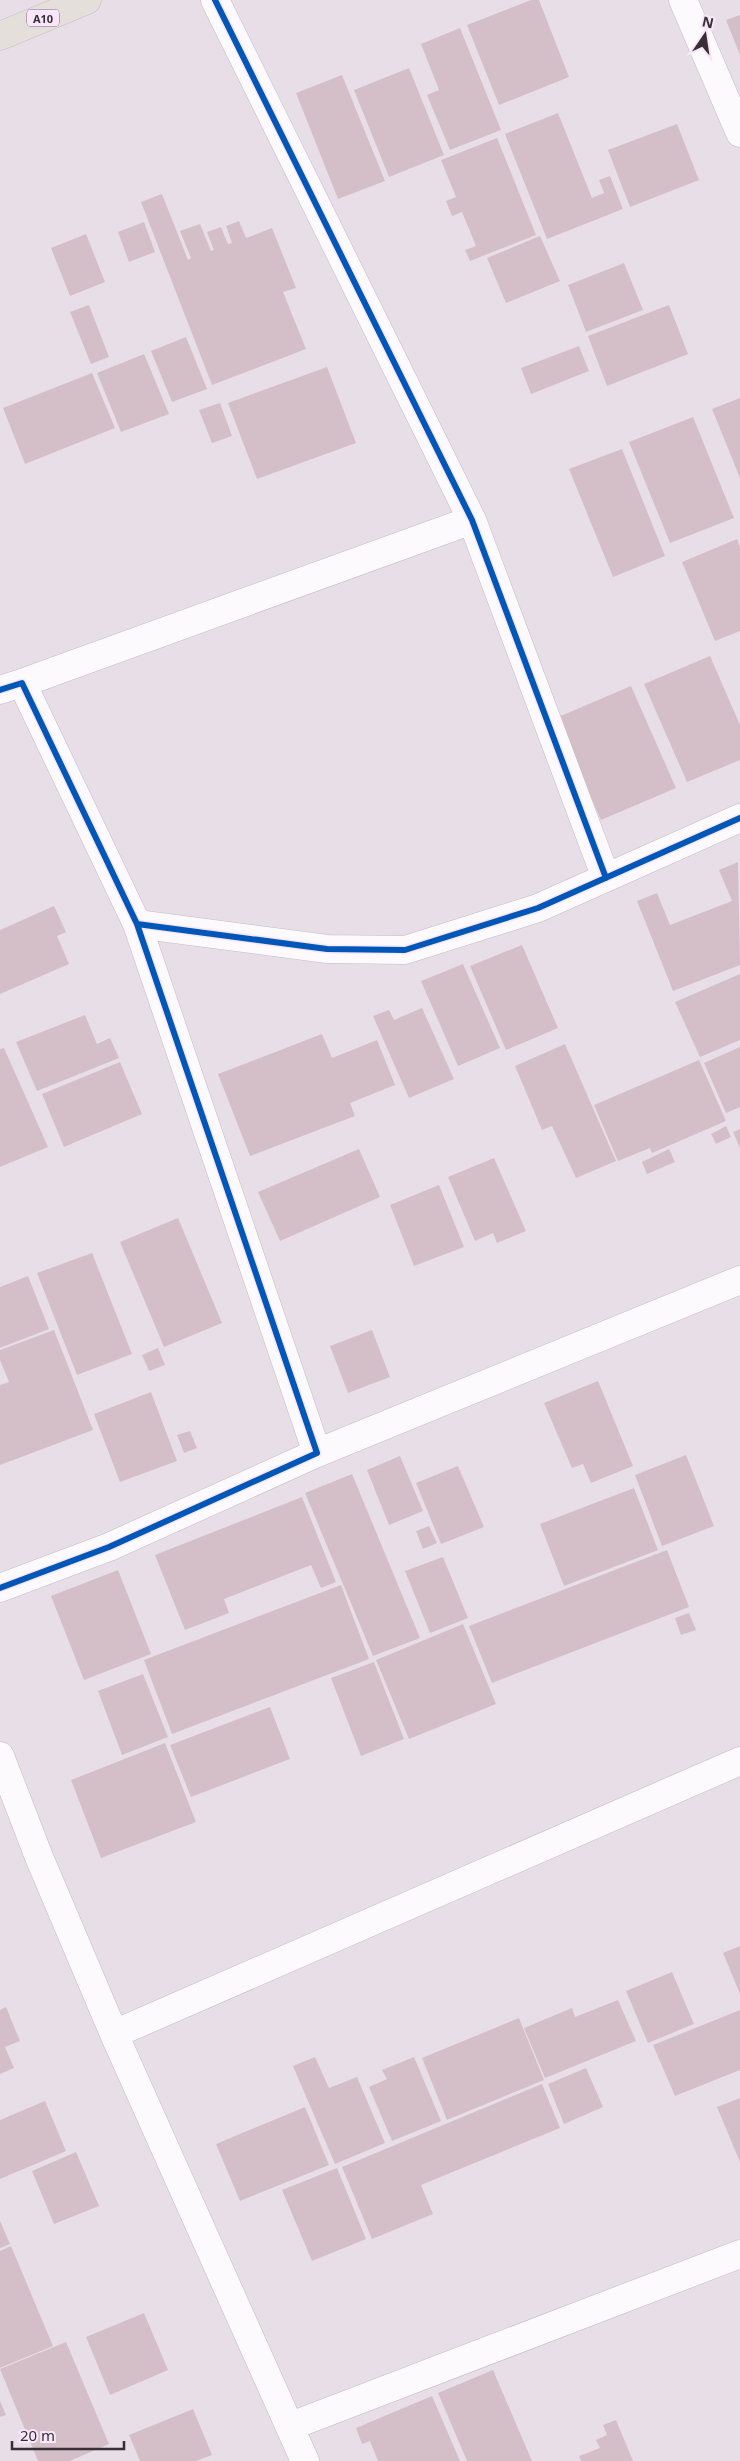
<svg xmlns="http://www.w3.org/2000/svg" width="740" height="2461" viewBox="0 0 740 2461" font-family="'Noto Sans',sans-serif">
	<rect width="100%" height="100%" fill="#e8dee8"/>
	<!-- building -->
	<path fill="#d4bfc9" d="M 531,0 L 539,0 L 569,77 L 499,105 L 467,25 Z
		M 740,15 L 740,55 L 726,20 Z
		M 460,28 L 501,130 L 450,150 L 427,95 L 439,90 L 421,44 Z
		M 409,68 L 444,155 L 389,177 L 354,90 Z
		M 342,75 L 385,181 L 338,199 L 296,93 Z
		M 558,113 L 592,198 L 604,193 L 599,180 L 610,176 L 623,209 L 547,239 L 505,134 Z
		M 677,124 L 699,180 L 630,207 L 608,150 Z
		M 497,138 L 536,235 L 470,261 L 465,250 L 476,246 L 462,212 L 452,216 L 446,201 L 456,197 L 441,160 Z
		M 162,194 L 188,260 L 191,258 L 180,231 L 200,224 L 211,251 L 214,250 L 207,232 L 221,227 L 228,244 L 232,243 L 226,226 L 239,221 L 246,238 L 272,228 L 296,288 L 283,292 L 306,349 L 212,385 L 141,202 Z
		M 144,222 L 155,252 L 129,262 L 118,232 Z
		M 86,234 L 105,282 L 70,296 L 51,248 Z
		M 540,236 L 560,281 L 506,303 L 487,258 Z
		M 624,263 L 643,310 L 586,332 L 568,285 Z
		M 89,305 L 109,357 L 91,364 L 70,312 Z
		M 669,305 L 688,354 L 607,386 L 588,336 Z
		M 186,337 L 207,389 L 172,402 L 151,351 Z
		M 579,346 L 589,371 L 531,394 L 521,368 Z
		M 144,354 L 169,414 L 121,432 L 97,373 Z
		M 327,367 L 356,443 L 257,479 L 228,403 Z
		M 92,373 L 115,428 L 25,464 L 3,408 Z
		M 740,398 L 740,478 L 712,409 Z
		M 220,403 L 232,436 L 212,443 L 199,410 Z
		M 693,417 L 734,518 L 670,543 L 629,442 Z
		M 622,449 L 665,556 L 613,577 L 569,469 Z
		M 737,539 L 740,547 L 740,631 L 715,641 L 682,562 Z
		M 710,656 L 740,725 L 740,760 L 687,782 L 644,684 Z
		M 631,686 L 676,788 L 601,820 L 556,718 Z
		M 738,862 L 740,965 L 673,991 L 637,901 L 657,893 L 670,925 L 732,901 L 719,870 Z
		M 54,906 L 66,932 L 57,936 L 69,964 L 0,994 L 0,930 Z
		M 522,945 L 558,1028 L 506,1050 L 470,966 Z
		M 463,964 L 500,1048 L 458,1066 L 421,981 Z
		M 740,974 L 740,1040 L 700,1057 L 675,1002 Z
		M 422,1008 L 454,1079 L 409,1098 L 373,1016 L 389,1010 L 394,1020 Z
		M 85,1015 L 97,1044 L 110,1038 L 119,1058 L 37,1091 L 16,1042 Z
		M 322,1034 L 332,1058 L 377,1040 L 395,1085 L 350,1103 L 355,1116 L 250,1156 L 218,1074 Z
		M 565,1044 L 616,1161 L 576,1178 L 552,1126 L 542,1130 L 515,1066 Z
		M 740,1047 L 740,1107 L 726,1113 L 704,1063 Z
		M 4,1048 L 48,1147 L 0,1167 L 0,1049 Z
		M 699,1060 L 726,1121 L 652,1153 L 650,1148 L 618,1161 L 594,1105 Z
		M 120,1062 L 142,1114 L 64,1147 L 42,1094 Z
		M 726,1126 L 731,1137 L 716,1144 L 711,1134 Z
		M 740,1129 L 740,1148 L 733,1132 Z
		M 359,1149 L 380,1197 L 280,1241 L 258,1192 Z
		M 669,1149 L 675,1162 L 647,1174 L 642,1162 Z
		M 494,1158 L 526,1231 L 497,1243 L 493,1233 L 475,1241 L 448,1177 Z
		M 439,1185 L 464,1247 L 414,1266 L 390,1205 Z
		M 178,1218 L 222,1323 L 164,1347 L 120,1242 Z
		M 92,1253 L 132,1354 L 77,1375 L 37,1273 Z
		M 28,1276 L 49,1329 L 0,1348 L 0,1287 Z
		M 54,1330 L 93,1430 L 0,1465 L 0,1385 L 9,1382 L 0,1360 L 0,1350 Z
		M 372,1330 L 390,1377 L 348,1393 L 330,1346 Z
		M 158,1348 L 165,1365 L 149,1371 L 142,1355 Z
		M 598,1381 L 633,1466 L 591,1483 L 583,1464 L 572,1468 L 544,1403 Z
		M 151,1392 L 177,1461 L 120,1482 L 94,1414 Z
		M 190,1431 L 197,1448 L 184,1453 L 177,1435 Z
		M 686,1455 L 714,1526 L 662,1546 L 635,1475 Z
		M 400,1456 L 423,1511 L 389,1525 L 367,1470 Z
		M 458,1466 L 484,1527 L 441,1544 L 416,1483 Z
		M 352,1474 L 420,1638 L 373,1656 L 305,1493 Z
		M 634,1488 L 658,1550 L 564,1586 L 540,1524 Z
		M 302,1497 L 336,1582 L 321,1588 L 311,1565 L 224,1599 L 229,1613 L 185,1630 L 155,1555 Z
		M 429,1526 L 437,1543 L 423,1549 L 416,1531 Z
		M 667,1550 L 689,1607 L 492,1683 L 469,1626 Z
		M 443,1557 L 468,1618 L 430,1633 L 405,1571 Z
		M 118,1570 L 151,1654 L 84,1680 L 51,1596 Z
		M 341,1585 L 369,1659 L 172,1734 L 144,1660 Z
		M 689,1613 L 696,1630 L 681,1635 L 675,1618 Z
		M 463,1624 L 496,1704 L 409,1739 L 376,1660 Z
		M 374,1662 L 404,1739 L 361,1756 L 331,1678 Z
		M 143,1674 L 168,1737 L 122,1755 L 98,1691 Z
		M 270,1707 L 290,1759 L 191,1797 L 170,1745 Z
		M 165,1743 L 196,1822 L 101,1858 L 71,1780 Z
		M 740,1946 L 740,1994 L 723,1953 Z
		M 672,1972 L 694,2024 L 648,2043 L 626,1991 Z
		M 618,2000 L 636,2041 L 545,2078 L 524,2028 L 572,2008 L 575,2017 Z
		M 6,2007 L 20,2041 L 5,2047 L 14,2068 L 0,2074 L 0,2010 Z
		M 740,2010 L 740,2070 L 675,2096 L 653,2045 Z
		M 519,2018 L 544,2080 L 447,2120 L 422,2058 Z
		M 315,2057 L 329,2088 L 357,2077 L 385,2143 L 335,2164 L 293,2066 Z
		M 414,2057 L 441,2121 L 392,2141 L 369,2087 L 387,2079 L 382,2070 Z
		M 586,2068 L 603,2107 L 564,2124 L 548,2084 Z
		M 542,2084 L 560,2128 L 421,2185 L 433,2214 L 372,2239 L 342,2167 Z
		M 740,2098 L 740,2162 L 717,2107 Z
		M 45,2101 L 66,2151 L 0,2179 L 0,2120 Z
		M 305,2107 L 329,2165 L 240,2201 L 216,2144 Z
		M 76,2152 L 99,2206 L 54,2224 L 32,2171 Z
		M 337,2168 L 366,2239 L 312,2261 L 282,2190 Z
		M 0,2221 L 10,2244 L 0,2248 Z
		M 11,2246 L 53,2346 L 0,2368 L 0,2251 Z
		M 144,2313 L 168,2370 L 110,2395 L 86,2337 Z
		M 66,2342 L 109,2444 L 70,2461 L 38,2461 L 0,2369 Z
		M 493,2370 L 532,2461 L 467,2461 L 438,2393 Z
		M 432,2396 L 460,2461 L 378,2461 L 370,2441 L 362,2444 L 356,2428 Z
		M 0,2401 L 6,2415 L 0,2417 Z
		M 193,2409 L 212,2455 L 196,2461 L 140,2461 L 129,2435 Z
		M 616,2420 L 633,2461 L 581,2461 L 579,2456 L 600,2448 L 596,2440 L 607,2435 L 603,2425 Z"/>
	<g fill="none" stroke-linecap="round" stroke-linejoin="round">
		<!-- minor casing -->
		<g stroke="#c3bbc3" stroke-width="29">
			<path id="minor" d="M 215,0 L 472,520 L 606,878
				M 683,0 L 740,133
				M 22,683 L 472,520
				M 0,690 L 22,683 L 137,924 L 327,949 L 405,950 L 538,908 L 740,818
				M 317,1453 L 740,1280
				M 0,1588 L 109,1547 L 317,1453 L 137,924
				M 0,1756 L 39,1857 L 114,2034 L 305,2461
				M 114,2034 L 740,1761
				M 291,2426 L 740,2254"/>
		</g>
		<!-- major casing -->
		<g stroke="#c3bec3" stroke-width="29">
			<path id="major" d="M 0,36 L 87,0"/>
		</g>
		<!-- minor -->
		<use href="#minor" stroke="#fcfafc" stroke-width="28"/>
		<!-- major -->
		<use href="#major" stroke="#e5dfdb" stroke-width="28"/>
		<!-- cycleway casing -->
		<g stroke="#fae6fa" stroke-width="9">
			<path id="cycleway" d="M 215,0 L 472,520 L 606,878
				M 0,690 L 22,683 L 137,924 L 327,949 L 405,950 L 538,908 L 740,818
				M 0,1588 L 109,1547 L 317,1453 L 137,924"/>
		</g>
		<!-- cycleway -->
		<use href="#cycleway" stroke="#0057b8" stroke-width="6"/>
	</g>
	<g text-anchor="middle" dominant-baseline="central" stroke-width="5" stroke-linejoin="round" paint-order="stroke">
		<!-- shield labels -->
		<rect fill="#fae6fa" stroke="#716671" stroke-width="1" x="27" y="9.5" width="32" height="17" rx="4"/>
		<g font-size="11" font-weight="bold" fill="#362f36">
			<text x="43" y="18">A10</text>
		</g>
	</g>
	<!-- north arrow -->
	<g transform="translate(705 35) rotate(13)" stroke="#fae6fa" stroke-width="4" paint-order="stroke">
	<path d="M0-4L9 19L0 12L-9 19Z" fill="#362f36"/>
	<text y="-8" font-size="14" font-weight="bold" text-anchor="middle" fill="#362f36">N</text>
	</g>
	<!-- scale -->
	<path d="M12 2441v8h112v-8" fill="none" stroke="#362f36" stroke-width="2.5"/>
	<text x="20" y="2441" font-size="15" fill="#362f36" stroke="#fae6fa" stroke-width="4" paint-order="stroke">20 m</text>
</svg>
